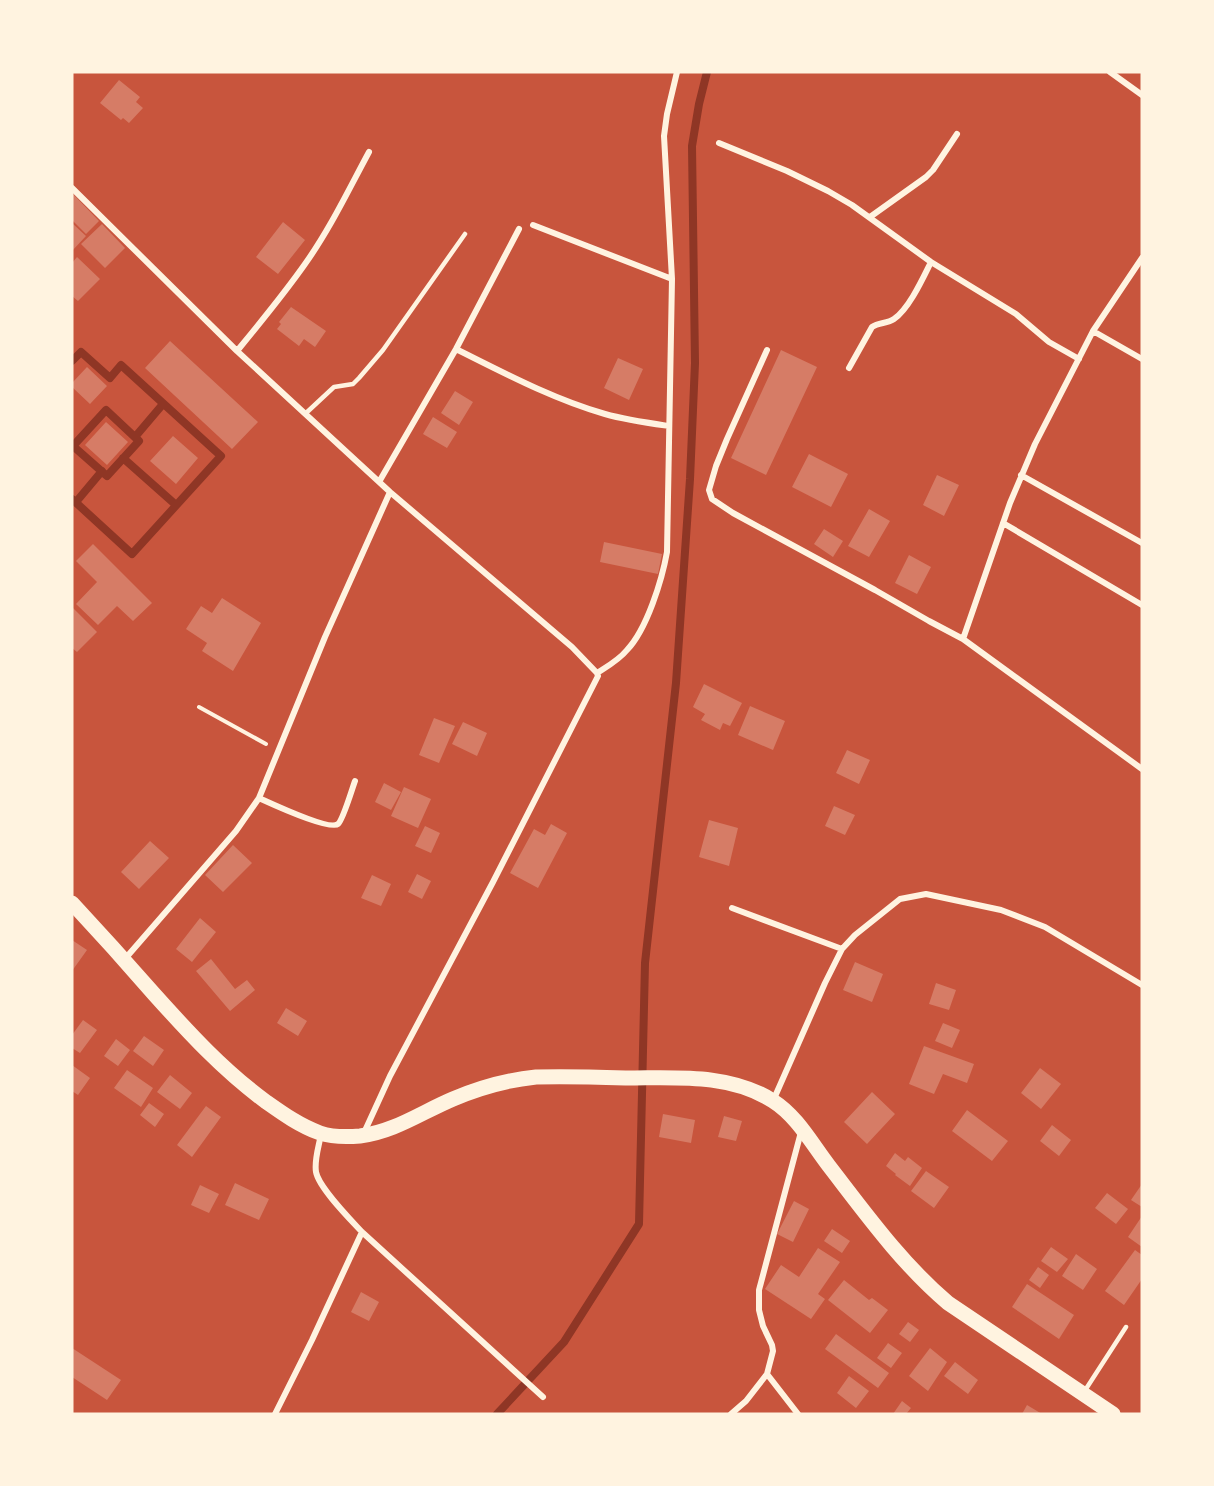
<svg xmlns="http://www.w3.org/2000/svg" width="1214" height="1486" viewBox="0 0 1214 1486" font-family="'IBM Plex Sans',sans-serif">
	<rect width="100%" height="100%" fill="#c8553d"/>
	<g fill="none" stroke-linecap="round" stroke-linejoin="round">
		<!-- stream -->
		<path stroke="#8f3625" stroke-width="8" d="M 72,361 L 81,352 L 110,378 L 121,365 L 221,456 L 132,554 L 72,499
			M 106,410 L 139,441 L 107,476 L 73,446 Z
			M 135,437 L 163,404
			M 123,458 L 176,505
			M 76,502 L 102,471
			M 497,1414 L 564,1342 L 639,1224 L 645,963 L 676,683 L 690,479 L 695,363 L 692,146 L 699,104 L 707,72"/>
	</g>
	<!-- building -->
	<path fill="#d67c66" d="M 119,80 L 140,97 L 136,102 L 143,108 L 129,123 L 123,118 L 121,120 L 100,103 Z
		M 72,193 L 99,221 L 86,234 L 72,220 Z
		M 283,222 L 305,240 L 278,274 L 256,257 Z
		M 72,223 L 86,236 L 72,251 Z
		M 102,224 L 125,248 L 105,268 L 81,244 Z
		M 77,257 L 100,279 L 78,301 L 72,296 L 72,263 Z
		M 291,307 L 326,331 L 315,347 L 304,339 L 299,346 L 277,329 L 281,324 L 279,322 Z
		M 170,341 L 258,422 L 232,449 L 145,368 Z
		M 781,350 L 817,367 L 766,475 L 731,458 Z
		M 618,358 L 643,369 L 629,400 L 604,388 Z
		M 87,367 L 107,386 L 90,404 L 72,387 L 72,383 Z
		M 455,391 L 473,402 L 459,425 L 441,413 Z
		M 433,417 L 457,432 L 447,448 L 423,434 Z
		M 106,422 L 128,442 L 107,465 L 85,445 Z
		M 173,436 L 198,458 L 176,484 L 150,461 Z
		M 809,454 L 848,474 L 831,507 L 792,487 Z
		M 937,475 L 959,485 L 944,516 L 923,505 Z
		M 869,509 L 890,521 L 869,557 L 848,546 Z
		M 824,529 L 843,541 L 833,557 L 814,544 Z
		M 604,542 L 662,554 L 658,574 L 600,562 Z
		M 93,544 L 152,603 L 133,621 L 117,606 L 98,625 L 76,604 L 97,582 L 76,561 Z
		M 909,555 L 931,567 L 917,594 L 895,583 Z
		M 222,598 L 261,623 L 233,671 L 202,651 L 207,643 L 186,629 L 201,606 L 212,613 Z
		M 72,607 L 97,632 L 77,652 L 72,648 Z
		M 704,684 L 742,703 L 730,726 L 723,723 L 720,730 L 701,720 L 705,714 L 693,707 Z
		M 750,706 L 785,721 L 773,750 L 738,735 Z
		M 434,718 L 455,726 L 439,763 L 419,755 Z
		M 463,722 L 487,733 L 477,756 L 452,744 Z
		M 847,750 L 870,760 L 859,784 L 836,773 Z
		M 384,783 L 401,792 L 391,810 L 375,802 Z
		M 404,787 L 431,799 L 418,828 L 391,816 Z
		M 834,806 L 855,815 L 845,835 L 825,826 Z
		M 709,820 L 738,828 L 729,866 L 699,857 Z
		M 551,824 L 567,833 L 538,888 L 510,873 L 534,829 L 545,835 Z
		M 425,826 L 440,833 L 431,853 L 415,846 Z
		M 150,841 L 169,858 L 139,889 L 121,872 Z
		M 233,845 L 252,863 L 223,892 L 205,875 Z
		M 417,874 L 431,881 L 422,899 L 408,892 Z
		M 372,875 L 391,884 L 381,906 L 361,898 Z
		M 200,918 L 216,932 L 192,962 L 176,949 Z
		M 72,940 L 87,950 L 72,971 Z
		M 211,959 L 235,989 L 247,980 L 255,990 L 230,1011 L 196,971 Z
		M 855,962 L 883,974 L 872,1002 L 843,990 Z
		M 936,983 L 956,990 L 949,1010 L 929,1004 Z
		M 286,1008 L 307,1021 L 298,1036 L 277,1023 Z
		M 83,1020 L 97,1030 L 80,1053 L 72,1048 L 72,1035 Z
		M 943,1023 L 960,1030 L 952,1048 L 935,1041 Z
		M 144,1036 L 164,1050 L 153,1066 L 133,1051 Z
		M 116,1039 L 130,1050 L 118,1066 L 104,1056 Z
		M 924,1046 L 974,1064 L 967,1083 L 943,1074 L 934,1094 L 909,1084 Z
		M 72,1065 L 90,1078 L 78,1095 L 72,1091 Z
		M 1040,1068 L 1061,1084 L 1041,1109 L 1021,1093 Z
		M 127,1070 L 153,1088 L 141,1107 L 114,1088 Z
		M 170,1075 L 192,1093 L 180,1109 L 157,1092 Z
		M 872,1092 L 895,1114 L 867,1144 L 844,1122 Z
		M 149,1103 L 164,1114 L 155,1127 L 140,1115 Z
		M 206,1106 L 221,1117 L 192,1157 L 177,1145 Z
		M 967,1110 L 1008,1141 L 992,1161 L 952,1131 Z
		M 663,1114 L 695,1120 L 691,1143 L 659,1137 Z
		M 724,1116 L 742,1121 L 736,1141 L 718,1137 Z
		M 1052,1125 L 1071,1140 L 1059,1156 L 1040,1141 Z
		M 895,1153 L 905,1161 L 908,1157 L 922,1168 L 910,1186 L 895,1175 L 896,1174 L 886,1166 Z
		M 926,1171 L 949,1187 L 934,1208 L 911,1191 Z
		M 235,1183 L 269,1199 L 259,1220 L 225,1205 Z
		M 1142,1184 L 1142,1207 L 1131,1200 Z
		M 200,1185 L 219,1194 L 209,1213 L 191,1205 Z
		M 1107,1193 L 1128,1209 L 1116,1224 L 1095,1208 Z
		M 794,1201 L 809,1209 L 793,1242 L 777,1234 Z
		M 1142,1216 L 1142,1247 L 1128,1237 Z
		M 832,1229 L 850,1241 L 842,1253 L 824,1241 Z
		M 1051,1247 L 1068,1259 L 1057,1272 L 1041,1261 Z
		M 818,1248 L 840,1262 L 818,1294 L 825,1299 L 811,1319 L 765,1289 L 781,1265 L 799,1277 Z
		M 1135,1250 L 1142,1255 L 1142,1279 L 1124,1305 L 1105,1291 Z
		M 1076,1254 L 1097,1269 L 1083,1290 L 1062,1276 Z
		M 1038,1267 L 1049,1275 L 1040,1288 L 1029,1280 Z
		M 844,1280 L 869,1300 L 872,1298 L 888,1310 L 870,1333 L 828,1300 Z
		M 1027,1284 L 1074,1315 L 1059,1339 L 1012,1307 Z
		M 361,1292 L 379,1302 L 369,1321 L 351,1312 Z
		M 908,1322 L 919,1330 L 910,1342 L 899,1334 Z
		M 836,1334 L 889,1373 L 878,1388 L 825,1349 Z
		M 888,1343 L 902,1353 L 891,1368 L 877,1358 Z
		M 72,1348 L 121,1380 L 107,1400 L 72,1377 Z
		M 930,1348 L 947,1362 L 928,1391 L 909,1376 Z
		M 955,1362 L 978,1380 L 968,1394 L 944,1376 Z
		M 849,1376 L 869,1391 L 856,1408 L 837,1393 Z
		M 902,1401 L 911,1408 L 906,1414 L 893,1414 Z
		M 1027,1405 L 1042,1414 L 1022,1414 Z"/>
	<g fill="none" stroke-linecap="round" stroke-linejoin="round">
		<!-- path -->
		<path stroke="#fff3e0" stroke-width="4" d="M 199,707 L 266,744"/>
		<!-- service -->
		<path stroke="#fff3e0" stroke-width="4.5" d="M 305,414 L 334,387 L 353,384 L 359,378 L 383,350 L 465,234
			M 1084,1392 L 1126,1327"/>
		<!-- minor -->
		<path stroke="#fff3e0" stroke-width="6" d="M 1110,72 L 1142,95
			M 719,143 L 787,171 L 828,191 L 852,205 L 931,262 L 1016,314 L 1049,342 L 1079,359
			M 72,188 L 237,351 L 390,492 L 572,647 L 597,673
			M 870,217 L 926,177 L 933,170 L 957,134
			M 533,225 L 672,279
			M 1093,331 L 1142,359
			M 456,349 C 504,373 553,399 605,414 C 626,420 648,423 669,426
			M 767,350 L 727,439 L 716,466 L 709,490 L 712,499 L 733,513 L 875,590 L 929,621 L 963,639 L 1142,769
			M 237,351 C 260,323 284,294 305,264 C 330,229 349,189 369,152
			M 849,368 L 872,327 C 879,322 887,324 894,319 C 909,309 923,278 931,262
			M 1021,475 L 1142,543
			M 379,482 L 456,349 L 519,229
			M 1003,523 L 1142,605
			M 963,639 L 1010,503 L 1035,444 L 1093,331 L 1142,258
			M 597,673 C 608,666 619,660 627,650 C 647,629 662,580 667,552 L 672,279 L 664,136 L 667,114 L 677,72
			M 259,798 C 270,803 330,831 338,824 C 343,820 352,789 355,781
			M 732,908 L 842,949
			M 124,960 L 236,831 L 259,798 L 325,637 L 390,492
			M 773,1101 L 825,983 L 842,949 L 855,935 L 900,899 L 926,894 L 1001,910 L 1045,927 L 1142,985
			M 321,1134 C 319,1146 314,1160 316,1172 C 319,1188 350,1219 362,1232 L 543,1397
			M 363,1135 L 390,1076 L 493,882 L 598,676 L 597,673
			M 767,1374 L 798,1414
			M 275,1414 L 312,1340 L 362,1232
			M 731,1414 L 746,1401 L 767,1374 L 773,1351 L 772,1345 L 763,1326 L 759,1310 L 759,1290 L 801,1132"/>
		<!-- primary -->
		<path stroke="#fff3e0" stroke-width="15" d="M 72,903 C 100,933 127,963 154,994 C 189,1033 223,1070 265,1101 C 282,1113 300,1126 320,1133 C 332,1137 348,1137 360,1136 C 394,1132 422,1112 453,1099 C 479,1088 507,1080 536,1077 C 566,1076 596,1077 627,1078 C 675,1078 730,1073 773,1101 C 797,1116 812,1144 829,1166 C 866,1214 902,1264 948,1303 L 1113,1414"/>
	</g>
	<!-- border -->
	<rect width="1214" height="1486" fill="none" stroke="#fff3e0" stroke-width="147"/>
</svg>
